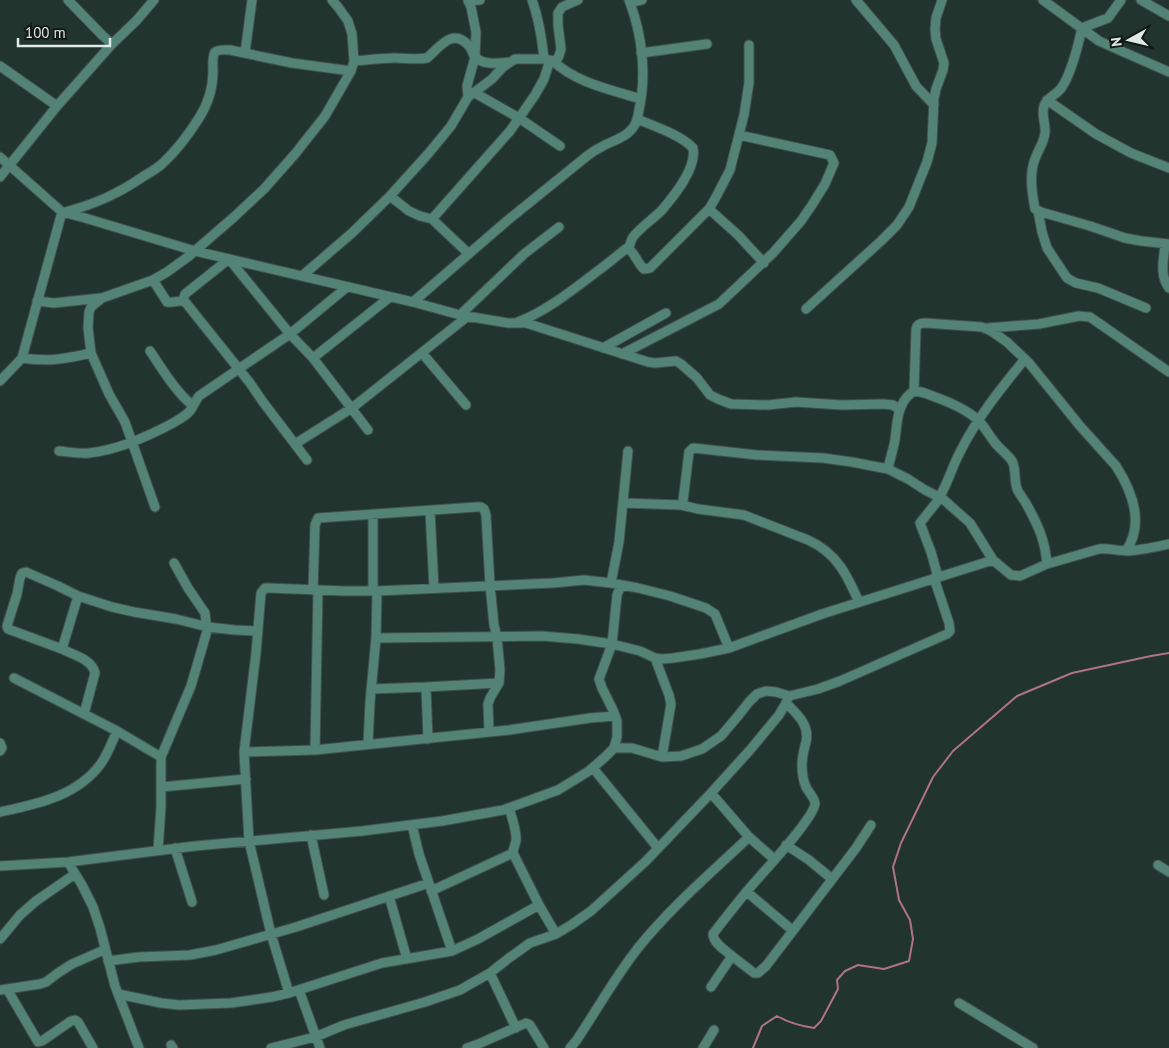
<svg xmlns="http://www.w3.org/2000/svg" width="1169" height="1048" viewBox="0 0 1169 1048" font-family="'PT Sans',sans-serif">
	<rect width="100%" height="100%" fill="#22342e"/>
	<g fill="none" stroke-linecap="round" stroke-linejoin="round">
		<!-- stream -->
		<path stroke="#af728b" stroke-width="2" d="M 753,1048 L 762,1026 L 777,1016 C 789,1023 800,1026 814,1028 L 821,1021 L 838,989 L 837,980 L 845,971 L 858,965 L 884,969 L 909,961 L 913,939 L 910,920 L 899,900 L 893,867 L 901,843 L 933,777 L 953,751 L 1017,696 L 1072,673 L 1151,656 L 1169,653"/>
		<!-- minor casing -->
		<g stroke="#40514b" stroke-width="11">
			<path id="minor" d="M 68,0 L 102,35 L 112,44
				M 532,0 C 539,19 542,39 544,59
				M 856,0 L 894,45 L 916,86 L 934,105
				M 1043,0 L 1099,41 L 1119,50 L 1169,72
				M 1141,0 L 1169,16
				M 468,1 L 480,0
				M 630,3 L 642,0
				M 1082,28 C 1078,46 1072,72 1062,87 C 1057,95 1047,97 1044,106 C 1041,115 1046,124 1045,133 C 1044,143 1038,150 1035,159 C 1029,174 1032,193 1035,209 L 1041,212 L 1090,226 L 1125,238 L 1141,241 L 1169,244
				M 1082,28 L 1108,18 L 1121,0
				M 245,53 L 252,0
				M 641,53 L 707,44
				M 354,61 C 368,60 381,58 395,58 C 406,58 416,60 427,58 C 440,47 452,27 469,46 C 472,49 472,54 475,57 C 484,66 499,63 510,62
				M 553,61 C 576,83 612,90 641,99
				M 0,66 L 57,106
				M 475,93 L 519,118 L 560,146
				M 468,97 L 492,79 L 503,67 L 515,59 L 544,59 L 553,61 L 557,59 L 559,56 L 561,49 L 558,25 L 558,13 L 562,7 L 578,0
				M 1047,100 L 1096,134 L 1131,153 L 1169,168
				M 0,157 L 62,212 L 85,218 L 195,251 L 413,302 L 460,315 L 508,323 L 526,323 L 648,362 L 655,363 L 676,361 L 681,364 L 697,378 L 710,395 L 718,399 L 731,404 L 768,405 L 796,402 L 842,405 L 883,404 L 893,405 L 900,410
				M 0,177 L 57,106 L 112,44 L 136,21 L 154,0
				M 390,196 L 409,211 L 420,216 L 432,219 L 469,254
				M 709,209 L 738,235 L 764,263
				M 1038,211 L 1042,232 L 1047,248 L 1067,278 L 1076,283 L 1098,288 L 1146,308
				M 65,212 C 95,204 118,194 144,176 C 151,172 158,168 163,163 C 177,150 189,134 199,118 C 208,104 213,88 213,71 C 213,66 212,56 215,52 C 219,49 226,50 230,50 L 292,63 L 351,71
				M 432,219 L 510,131 L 535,95 L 544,79 L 550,60
				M 1165,244 C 1164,259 1159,275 1169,288
				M 629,248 C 630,244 631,240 633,237 C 641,227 653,219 662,210 C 674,196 697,168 693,148 C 681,135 654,126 637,119
				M 302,276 L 352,233 L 390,196 L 428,154 L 451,126 L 468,97 L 467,86 L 475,57 L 476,32 L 471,7 L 468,0
				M 153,280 L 167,302 C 174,304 180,298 186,303 L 250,383 L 263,402 L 307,460
				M 37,301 L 54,303 L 101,298
				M 183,301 L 185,294 L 229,259 L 290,334 L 313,358 L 368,430
				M 413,302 L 508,220 L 587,156 C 592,152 597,149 603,146 C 612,141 624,138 630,131 C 636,126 638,118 639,110 C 647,74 642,34 629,0
				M 806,309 L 881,241 L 897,225 L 909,207 L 927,162 L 932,143 L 934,98 L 936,89 L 943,70 L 944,63 L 936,39 L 935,29 L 936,18 L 942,0
				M 460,315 L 524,254 L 559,227
				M 518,322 C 549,310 576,287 603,267 C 611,261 619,254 627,248 C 635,252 637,263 644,269 L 650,268 L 709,209 L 716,197 L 730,170 L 744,115 L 749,83 L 749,45
				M 987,328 L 1039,324 L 1079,316 L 1090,317 L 1169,372
				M 603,348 L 666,313
				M 150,351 C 163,370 175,391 193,406
				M 422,353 L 466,405
				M 622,354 L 719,304 L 773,253 L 801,221 L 812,205 L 825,184 L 834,163 L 830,155 L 739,135
				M 22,358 C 49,362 65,359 91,353
				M 313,358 L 390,297
				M 0,381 L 22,358 L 62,212
				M 914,391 L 916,329 C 917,324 921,323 925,323 L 982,327 L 991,331 L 1007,342 L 1029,363 L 1080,426 L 1116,466 C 1132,491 1145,523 1126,551
				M 295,444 L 352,408 L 468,316
				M 59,451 C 69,452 79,454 89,453 C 118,450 147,437 173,423 C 178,420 184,417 189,412 C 193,408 195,401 199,396 L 290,334 L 347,287
				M 939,498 C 948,483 952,467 960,452 C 977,418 1001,388 1025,359
				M 623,503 L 681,505 L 698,509 L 744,515 L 808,540 C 837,553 847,575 859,602
				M 681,505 L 683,501 L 689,452 L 693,448 L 757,455 L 823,458 L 852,462 L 888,469 L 908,479 L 925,490 L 943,499 L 953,508 L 970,523 L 993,560 L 1011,575 L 1020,576 L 1047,564 C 1045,541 1039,527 1028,507 C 1025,501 1021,496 1018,491 C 1013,482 1017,469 1012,461 C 1008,455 1001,450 996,444 C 990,437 985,427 978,420 C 966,409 949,402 935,397 C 927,394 916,388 910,394 C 897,405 897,424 895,440 C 893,450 890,459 888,469
				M 155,507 L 125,422 L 109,394 L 91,353 L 88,328 L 89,312 L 91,307 L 102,298 L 153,280 L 167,272 L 189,256 L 234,217 L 264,189 L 295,154 L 325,116 L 351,71 L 354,61 L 352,34 L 348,21 L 338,7 L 332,0
				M 430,511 L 434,588
				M 373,514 L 373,591
				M 1047,564 L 1099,549 C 1109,548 1118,551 1128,551 C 1142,550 1156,547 1169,544
				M 938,577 L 931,552 L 920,523 L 940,498
				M 611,583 L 619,542 L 628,451
				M 313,590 L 315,525 L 318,518 L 476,507 L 481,507 L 484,509 L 486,515 L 490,585 L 494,625 L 497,637 L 500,670 L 499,683 L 490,698 L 488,704 L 489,732
				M 376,638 L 542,636 L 578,639 L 612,644 L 640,651 L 655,658 L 662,659 L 673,658 L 700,654 L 729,648 L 822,614 L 993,560
				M 62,649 L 8,629 L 7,626 L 17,594 L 20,578 L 22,573 L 26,572 L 58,586 L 78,596
				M 655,658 L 669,695 L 671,704 L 662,757
				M 14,678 L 117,731 L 161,757
				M 426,687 L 428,739
				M 371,689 L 426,687 L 499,683
				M 84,714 L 95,673 C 92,659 73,655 62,649 L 78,596 L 112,607 L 134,612 L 176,619 L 208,627 L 235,630 L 258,631
				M 0,743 L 2,748 L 0,751
				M 368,744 L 370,702 L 376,638 L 377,591
				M 614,748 L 632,748 L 662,757 L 681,756 L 702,749 L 721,736 L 738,716 L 749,702 L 757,694 L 766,691 L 776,692 L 789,696 L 818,689 L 840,681 L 947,634 L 950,631 L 949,623 L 934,578
				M 315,750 L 318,590
				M 244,752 L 315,750 L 509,730 L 590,718 L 615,716
				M 593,768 L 658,848
				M 161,787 L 246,779
				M 711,793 L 749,837 L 774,859
				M 0,812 C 37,804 79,796 102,762 C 108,753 112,742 117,731
				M 412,825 L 419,854 L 452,951
				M 311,835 L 324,895
				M 786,845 L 809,860 L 832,879
				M 175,848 L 192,902
				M 158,850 L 161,807 L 161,757 L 191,686 L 207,631 L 205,613 L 188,588 L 174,563
				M 513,853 L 539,905 L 556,934
				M 68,862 L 82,885 L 93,907 L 100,928 L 115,986 L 139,1048
				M 1158,865 L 1169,872
				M 0,866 L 68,862 L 195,846 L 362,831 L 442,821 L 503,810 L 558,790 L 589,771 L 605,757 L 614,748 L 617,737 L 617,721 L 613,710 L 602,688 L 599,679 L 612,644 L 617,595 L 621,585
				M 431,891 L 513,853 C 513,849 515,845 516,841 C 517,831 512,818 509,808
				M 747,892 L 792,930
				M 389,896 L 407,959
				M 0,939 L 20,915 L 36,901 L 75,874
				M 732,956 L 754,973 L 758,973 L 766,966 L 856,848 L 871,825
				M 108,961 L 139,957 L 190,955 L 216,950 L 296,927 L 429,883
				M 490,973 L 516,1028
				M 711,987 L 732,956 C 725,950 713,943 713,934 C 726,917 740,899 754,883 C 766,869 813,819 815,804 C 815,798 809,793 806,787 C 803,780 802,772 802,765 C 802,756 804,750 806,742 C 810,725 797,714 786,703
				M 7,989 L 38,1042 L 42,1041 L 71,1021 L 75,1020 L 78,1022 L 93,1048
				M 0,990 L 40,984 L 46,982 L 58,973 L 72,964 L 104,950
				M 299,990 L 320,1048
				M 289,993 L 271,934 L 249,841 L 244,752 L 256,653 L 261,593 L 265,588 L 268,588 L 345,591 L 377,591 L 553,583 L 584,580 L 611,583 L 638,588 L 670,596 L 706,608 L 715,614 L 729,648
				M 118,994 L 161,1003 L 179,1005 L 231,1003 L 272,997 L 289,993 L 382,963 L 452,951 L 478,939 L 539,905
				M 959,1003 L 1033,1048
				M 171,1045 L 173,1048
				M 271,1048 L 315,1037 L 344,1025 L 425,1002 L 460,990 L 490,973 L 509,958 L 530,943 L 556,934 L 571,925 L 591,911 L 646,861 L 711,793 L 750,750 L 779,715 L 786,703 L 789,696
				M 467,1048 L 476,1045 L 526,1023 L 530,1025 L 544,1048
				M 570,1048 L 576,1041 C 597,1010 615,977 638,948 C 671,907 711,873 749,837
				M 703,1048 L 714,1030"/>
		</g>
		<!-- minor -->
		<use href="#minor" stroke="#528375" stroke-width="9"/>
	</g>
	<!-- north arrow -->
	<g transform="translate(1129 40) rotate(262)" stroke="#121917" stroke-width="4" paint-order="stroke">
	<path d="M0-4L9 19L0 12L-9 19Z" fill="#dfe9e6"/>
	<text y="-8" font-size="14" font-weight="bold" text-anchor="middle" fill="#dfe9e6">N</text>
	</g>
	<!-- scale -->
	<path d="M18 38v8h92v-8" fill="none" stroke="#dfe9e6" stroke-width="2.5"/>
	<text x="25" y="38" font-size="15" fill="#dfe9e6" stroke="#121917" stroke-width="4" paint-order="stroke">100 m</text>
</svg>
